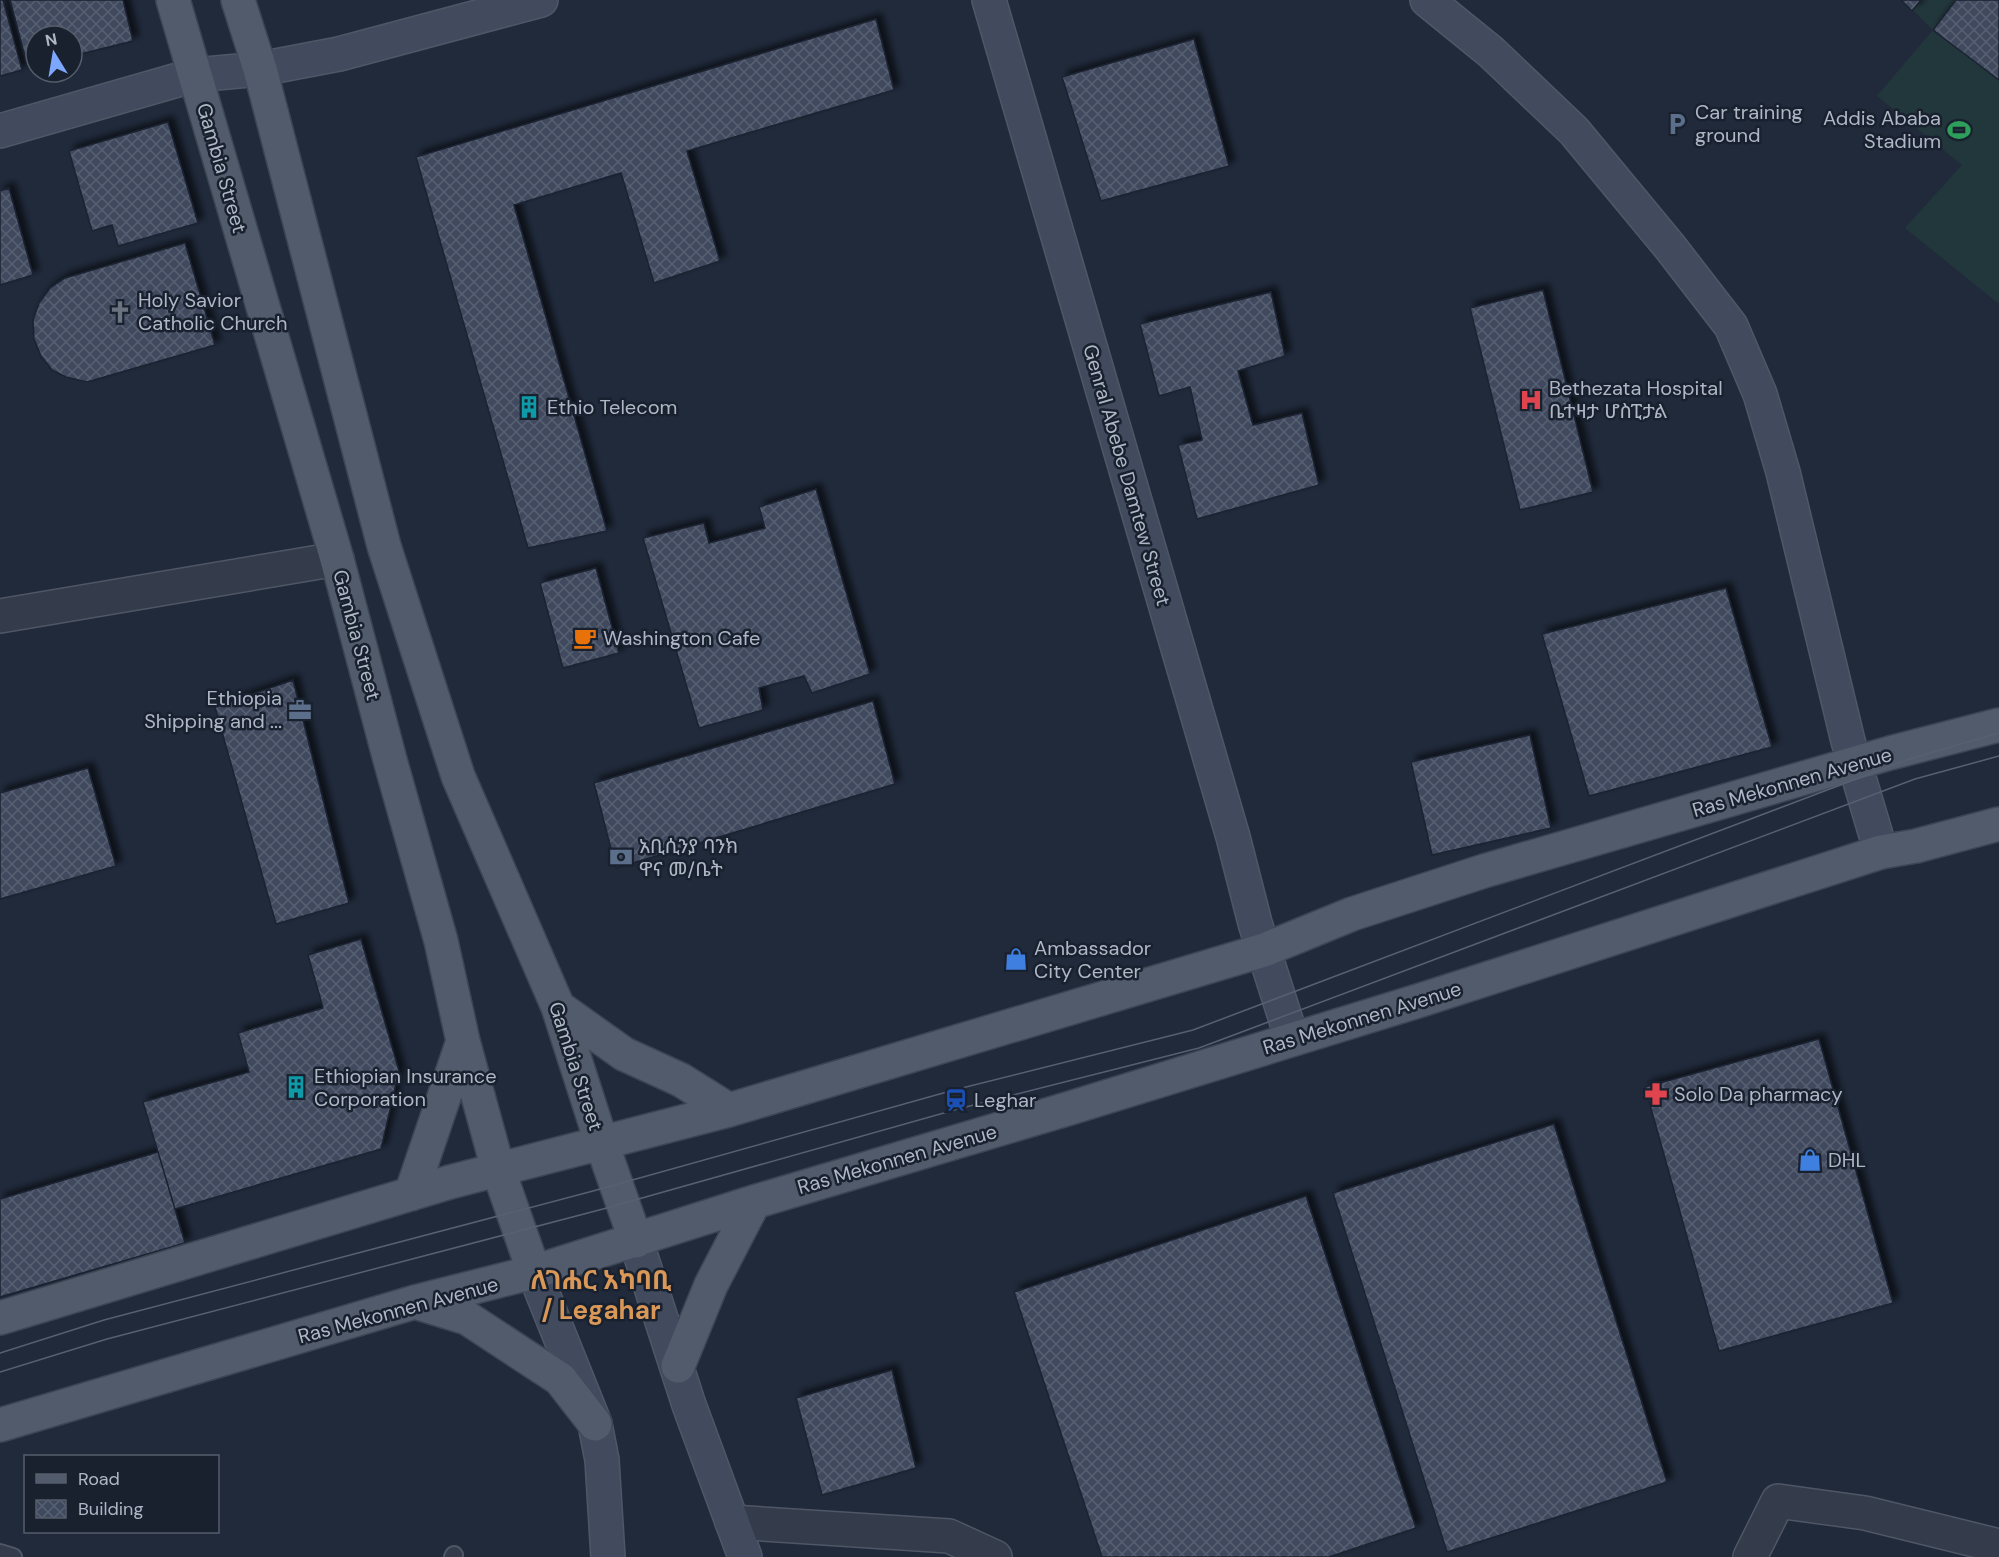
<svg xmlns="http://www.w3.org/2000/svg" width="1999" height="1557" viewBox="0 0 1999 1557" font-family="'DM Sans','Noto Sans Ethiopic',sans-serif">
	<defs>
		<pattern id="building-cross-hatch" width="8" height="8" patternUnits="userSpaceOnUse" patternTransform="scale(1.5)"><rect width="8" height="8" fill="#3f495d"/><path d="M0 0l8 8M0 8l8-8" fill="none" stroke="#586173"/></pattern>
		<filter id="shadow"><feDropShadow dx="5.5" dy="-5.5" stdDeviation="3" flood-color="#0009"/></filter>
	</defs>
	<rect width="100%" height="100%" fill="#202a3b"/>
	<!-- grass -->
	<path fill="#22373c" d="M 1903,0 L 1999,0 L 1999,304 L 1905,228 L 1962,165 L 1877,96 L 1933,30 Z"/>
	<!-- building -->
	<path fill="url(#building-cross-hatch)" stroke="#1b2331" stroke-width="1.5" filter="url(#shadow)" d="M 0,0 L 3,0 L 22,70 L 0,76 Z
		M 10,0 L 123,0 L 133,41 L 72,56 L 72,36 L 36,36 L 36,66 L 28,68 Z
		M 1901,0 L 1921,0 L 1912,11 Z
		M 1956,0 L 1999,0 L 1999,80 L 1933,30 Z
		M 876,19 L 894,90 L 687,151 L 720,261 L 654,283 L 621,173 L 514,205 L 607,531 L 528,548 L 416,157 Z
		M 1194,39 L 1229,166 L 1101,201 L 1062,77 Z
		M 168,122 L 198,223 L 118,246 L 112,225 L 92,231 L 69,151 Z
		M 9,188 L 33,275 L 0,285 L 0,191 Z
		M 185,243 L 215,345 L 87,382 L 66,377 L 52,370 L 41,356 L 34,339 L 33,320 L 39,303 L 50,288 L 65,278 Z
		M 1543,290 L 1593,492 L 1520,510 L 1470,308 Z
		M 1271,292 L 1285,356 L 1238,371 L 1253,425 L 1302,413 L 1319,485 L 1197,519 L 1178,445 L 1202,440 L 1190,387 L 1159,396 L 1140,324 Z
		M 816,489 L 870,674 L 812,693 L 804,676 L 759,688 L 763,710 L 699,728 L 643,538 L 704,523 L 709,543 L 765,528 L 759,507 Z
		M 596,568 L 619,653 L 563,668 L 540,583 Z
		M 1726,588 L 1772,747 L 1589,796 L 1542,634 Z
		M 293,680 L 349,903 L 276,924 L 215,707 Z
		M 873,701 L 895,784 L 616,868 L 594,783 Z
		M 1530,735 L 1551,828 L 1432,855 L 1411,762 Z
		M 88,768 L 116,866 L 0,899 L 0,793 Z
		M 361,939 L 399,1071 L 381,1149 L 175,1209 L 143,1102 L 249,1072 L 238,1033 L 323,1008 L 308,955 Z
		M 1819,1039 L 1893,1303 L 1719,1351 L 1645,1087 Z
		M 1554,1124 L 1667,1482 L 1447,1552 L 1333,1193 Z
		M 158,1152 L 185,1243 L 0,1297 L 0,1199 Z
		M 1306,1196 L 1416,1528 L 1329,1557 L 1102,1557 L 1014,1292 Z
		M 892,1370 L 916,1468 L 822,1495 L 796,1398 Z"/>
	<g fill="none" stroke-linecap="round" stroke-linejoin="round">
		<!-- lane casing -->
		<g stroke="#4f5766" stroke-width="20">
			<path id="lane" d="M 0,1553 L 13,1557
				M 453,1557 L 454,1555"/>
		</g>
		<!-- street casing -->
		<g stroke="#4f5766" stroke-width="36">
			<path id="street" d="M 0,616 L 337,559
				M 732,1522 L 949,1536 L 995,1557
				M 1750,1557 L 1778,1501 L 1865,1513 L 1999,1546"/>
		</g>
		<!-- secondary casing -->
		<g stroke="#4f5766" stroke-width="36">
			<path id="secondary" d="M 989,0 L 1233,837 L 1255,923 L 1292,1039
				M 1427,0 L 1491,52 L 1574,131 L 1670,247 L 1731,326 L 1760,394 L 1783,472 L 1848,741 L 1881,852
				M 0,131 L 195,75 L 260,69 L 339,54 L 541,0
				M 636,1241 L 689,1405 L 745,1557
				M 534,1272 L 595,1424 L 602,1460 L 608,1557"/>
		</g>
		<!-- primary casing -->
		<g stroke="#3d4554" stroke-width="36">
			<path id="primary" d="M 173,0 L 337,559 L 390,760 L 441,941 L 463,1041 L 498,1169 L 534,1272
				M 238,0 L 260,69 L 384,546 L 458,776 L 558,1007 L 602,1144 L 636,1241
				M 558,1007 L 624,1054 L 681,1080 L 729,1110
				M 411,1194 L 463,1041
				M 415,1302 L 467,1318 L 560,1379 L 595,1424
				M 0,1318 L 450,1182 L 729,1110 L 1264,950 L 1352,914 L 1484,871 L 1890,753 L 1999,725
				M 678,1366 L 711,1285 L 754,1202
				M 0,1425 L 415,1302 L 534,1272 L 754,1202 L 1067,1109 L 1421,1000 L 1881,852 L 1916,846 L 1999,824"/>
		</g>
		<!-- lane -->
		<use href="#lane" stroke="#343c4b" stroke-width="16"/>
		<!-- street -->
		<use href="#street" stroke="#343c4b" stroke-width="33"/>
		<!-- secondary -->
		<use href="#secondary" stroke="#424b5e" stroke-width="33"/>
		<!-- primary -->
		<use href="#primary" stroke="#525b6b" stroke-width="33"/>
		<!-- tram -->
		<path stroke="#566072" stroke-width="1.5" d="M 0,1353 L 104,1320 L 593,1191 L 954,1090 L 1193,1030 L 1909,759 L 1999,733
			M 0,1372 L 107,1339 L 603,1209 L 958,1109 L 1199,1048 L 1915,779 L 1999,756"/>
	</g>
	<!-- icons -->
	<defs>
		<g id="parking-bare" transform="scale(1.8)"><path d="M-3.5-5.5H1a3.5 3.5 0 0 1 0 7H-1V5.5H-3.5ZM-1-3.4V-.6H.8a1.4 1.4 0 0 0 0-2.8Z" fill="#5c6f8a" stroke="#19212f" stroke-width="2.5" paint-order="stroke"/></g>
		<g id="stadium-bare" transform="scale(1.8)"><path d="M0-5a6.5 5 0 1 0 0 10a6.5 5 0 1 0 0-10ZM-3.5-1.8h7v3.6h-7Z" fill="#2e9e5b" stroke="#19212f" stroke-width="2.5" paint-order="stroke"/></g>
		<g id="church-bare" transform="scale(1.8)"><path d="M-1.2-6h2.4v3.5h3.3v2.4h-3.3V6h-2.4V-.1h-3.3v-2.4h3.3Z" fill="#6b7280" stroke="#19212f" stroke-width="2.5" paint-order="stroke"/></g>
		<g id="hospital-bare" transform="scale(1.8)"><path d="M-5-5h3v3.5h4V-5h3V5h-3V1.5h-4V5h-3Z" fill="#e0444e" stroke="#19212f" stroke-width="2.5" paint-order="stroke"/></g>
		<g id="building-bare" transform="scale(1.8)"><path d="M-4-6H4V6H1V3H-1V6H-4ZM-2.5-4.3h1.7v1.8h-1.7ZM.8-4.3h1.7v1.8H.8ZM-2.5-1h1.7V.8h-1.7ZM.8-1h1.7V.8H.8Z" fill="#0f9aa8" stroke="#19212f" stroke-width="2.5" paint-order="stroke"/></g>
		<g id="cafe-bare" transform="scale(1.8)"><path d="M-5.5-4.5H6V0H3Q3 3.5 0 3.5H-2.5Q-5.5 3.5-5.5 0ZM3-3.2v2h1.7v-2ZM-6 4.5H4V6H-6Z" fill="#e8710a" stroke="#19212f" stroke-width="2.5" paint-order="stroke"/></g>
		<g id="office-bare" transform="scale(1.8)"><path d="M-6-3h4V-5.5h4V-3h4V5H-6ZM-1-4.5V-3h2v-1.5ZM-6 0V1H6V0Z" fill="#5c6f8a" stroke="#19212f" stroke-width="2.5" paint-order="stroke"/></g>
		<g id="bank-bare" transform="scale(1.8)"><path d="M-6-4H6V4H-6ZM0-2.3a2.3 2.3 0 1 0 0 4.6a2.3 2.3 0 1 0 0-4.6Z" fill="#5c6f8a" stroke="#19212f" stroke-width="2.5" paint-order="stroke"/></g>
		<g id="shop-bare" transform="scale(1.8)"><path d="M-5-2.5h2.3a2.7 3.5 0 0 1 5.4 0H5L5.5 6h-11ZM-1.5-2.5h3a1.5 2.3 0 0 0-3 0Z" fill="#3f7fe0" stroke="#19212f" stroke-width="2.5" paint-order="stroke"/></g>
		<g id="pharmacy-bare" transform="scale(1.8)"><path d="M-2-6h4v4h4v4h-4v4h-4v-4h-4v-4h4Z" fill="#e0444e" stroke="#19212f" stroke-width="2.5" paint-order="stroke"/></g>
		<g id="station-bare" transform="scale(1.8)"><path d="M-3-6H3Q5-6 5-4V2Q5 4 3 4L4.5 6H3L1.5 4h-3L-3 6H-4.5L-3 4Q-5 4-5 2V-4Q-5-6-3-6ZM-3.5-4v3h7v-3ZM-3.5 1v1.5H-2V1ZM2 1v1.5H3.5V1Z" fill="#1a4fb4" stroke="#19212f" stroke-width="2.5" paint-order="stroke"/></g>
	</defs>
	<g fill-rule="evenodd">
		<use href="#parking-bare" x="1677" y="124"/>
		<use href="#stadium-bare" x="1959" y="130"/>
		<use href="#church-bare" x="120" y="312"/>
		<use href="#hospital-bare" x="1531" y="400"/>
		<use href="#building-bare" x="529" y="407"/>
		<use href="#cafe-bare" x="585" y="638"/>
		<use href="#office-bare" x="300" y="710"/>
		<use href="#bank-bare" x="621" y="857"/>
		<use href="#shop-bare" x="1016" y="959"/>
		<use href="#building-bare" x="296" y="1087"/>
		<use href="#pharmacy-bare" x="1656" y="1094"/>
		<use href="#station-bare" x="956" y="1100"/>
		<use href="#shop-bare" x="1810" y="1160"/>
	</g>
	<g text-anchor="middle" dominant-baseline="central" stroke-width="5" stroke-linejoin="round" paint-order="stroke">
		<!-- poi labels -->
		<g font-size="20" fill="#afb7c7" stroke="#19212f" text-anchor="start">
			<text x="1695" y="112">Car training<tspan x="1695" dy="23">ground</tspan></text>
			<text x="1941" y="118" text-anchor="end">Addis Ababa<tspan x="1941" dy="23">Stadium</tspan></text>
			<text x="138" y="300">Holy Savior<tspan x="138" dy="23">Catholic Church</tspan></text>
			<text x="1549" y="388">Bethezata Hospital<tspan x="1549" dy="23">ቤተዛታ ሆስፒታል</tspan></text>
			<text x="547" y="407">Ethio Telecom</text>
			<text x="603" y="638">Washington Cafe</text>
			<text x="282" y="698" text-anchor="end">Ethiopia<tspan x="282" dy="23">Shipping and ...</tspan></text>
			<text x="639" y="846">አቢሲንያ ባንክ<tspan x="639" dy="23">ዋና መ/ቤት</tspan></text>
			<text x="1034" y="948">Ambassador<tspan x="1034" dy="23">City Center</tspan></text>
			<text x="314" y="1076">Ethiopian Insurance<tspan x="314" dy="23">Corporation</tspan></text>
			<text x="1674" y="1094">Solo Da pharmacy</text>
			<text x="974" y="1100">Leghar</text>
			<text x="1828" y="1160">DHL</text>
		</g>
		<!-- street labels -->
		<g font-size="20" fill="#afb7c7" stroke="#19212f">
			<text transform="translate(222 168) rotate(74)">Gambia Street</text>
			<text transform="translate(1127 475) rotate(74)">Genral Abebe Damtew Street</text>
			<text transform="translate(357 635) rotate(75)">Gambia Street</text>
			<text transform="translate(1792 782) rotate(-16)">Ras Mekonnen Avenue</text>
			<text transform="translate(1362 1018) rotate(-17)">Ras Mekonnen Avenue</text>
			<text transform="translate(576 1066) rotate(72)">Gambia Street</text>
			<text transform="translate(897 1159) rotate(-16)">Ras Mekonnen Avenue</text>
			<text transform="translate(398 1310) rotate(-15)">Ras Mekonnen Avenue</text>
		</g>
		<!-- district labels -->
		<g font-size="26" font-weight="bold" fill="#d99857" stroke="#19212f">
			<text x="601" y="1280">ለገሐር አካባቢ<tspan x="601" dy="30">/ Legahar</tspan></text>
		</g>
	</g>
	<!-- legend -->
	<rect x="24" y="1455" width="195" height="78" fill="#19212f" stroke="#555d6c" stroke-width="1.5"/>
	<rect x="36" y="1474" width="30" height="9" fill="#525b6b" stroke="#555d6c" stroke-width="1.5"/>
	<text x="78" y="1485" font-size="18" fill="#afb7c7">Road</text>
	<rect x="36" y="1500" width="30" height="18" fill="url(#building-cross-hatch)" stroke="#555d6c" stroke-width="1.5"/>
	<text x="78" y="1515" font-size="18" fill="#afb7c7">Building</text>
	<!-- north arrow -->
	<g transform="translate(54 54) rotate(349)"><circle r="28" fill="#19212f" stroke="#555d6c" stroke-width="1.5"/>
	<path d="M0-4.5L10 22L0 15L-10 22Z" fill="#7da7fd"/>
	<text y="-9" font-size="16" font-weight="bold" text-anchor="middle" fill="#afb7c7">N</text>
	</g>
</svg>
